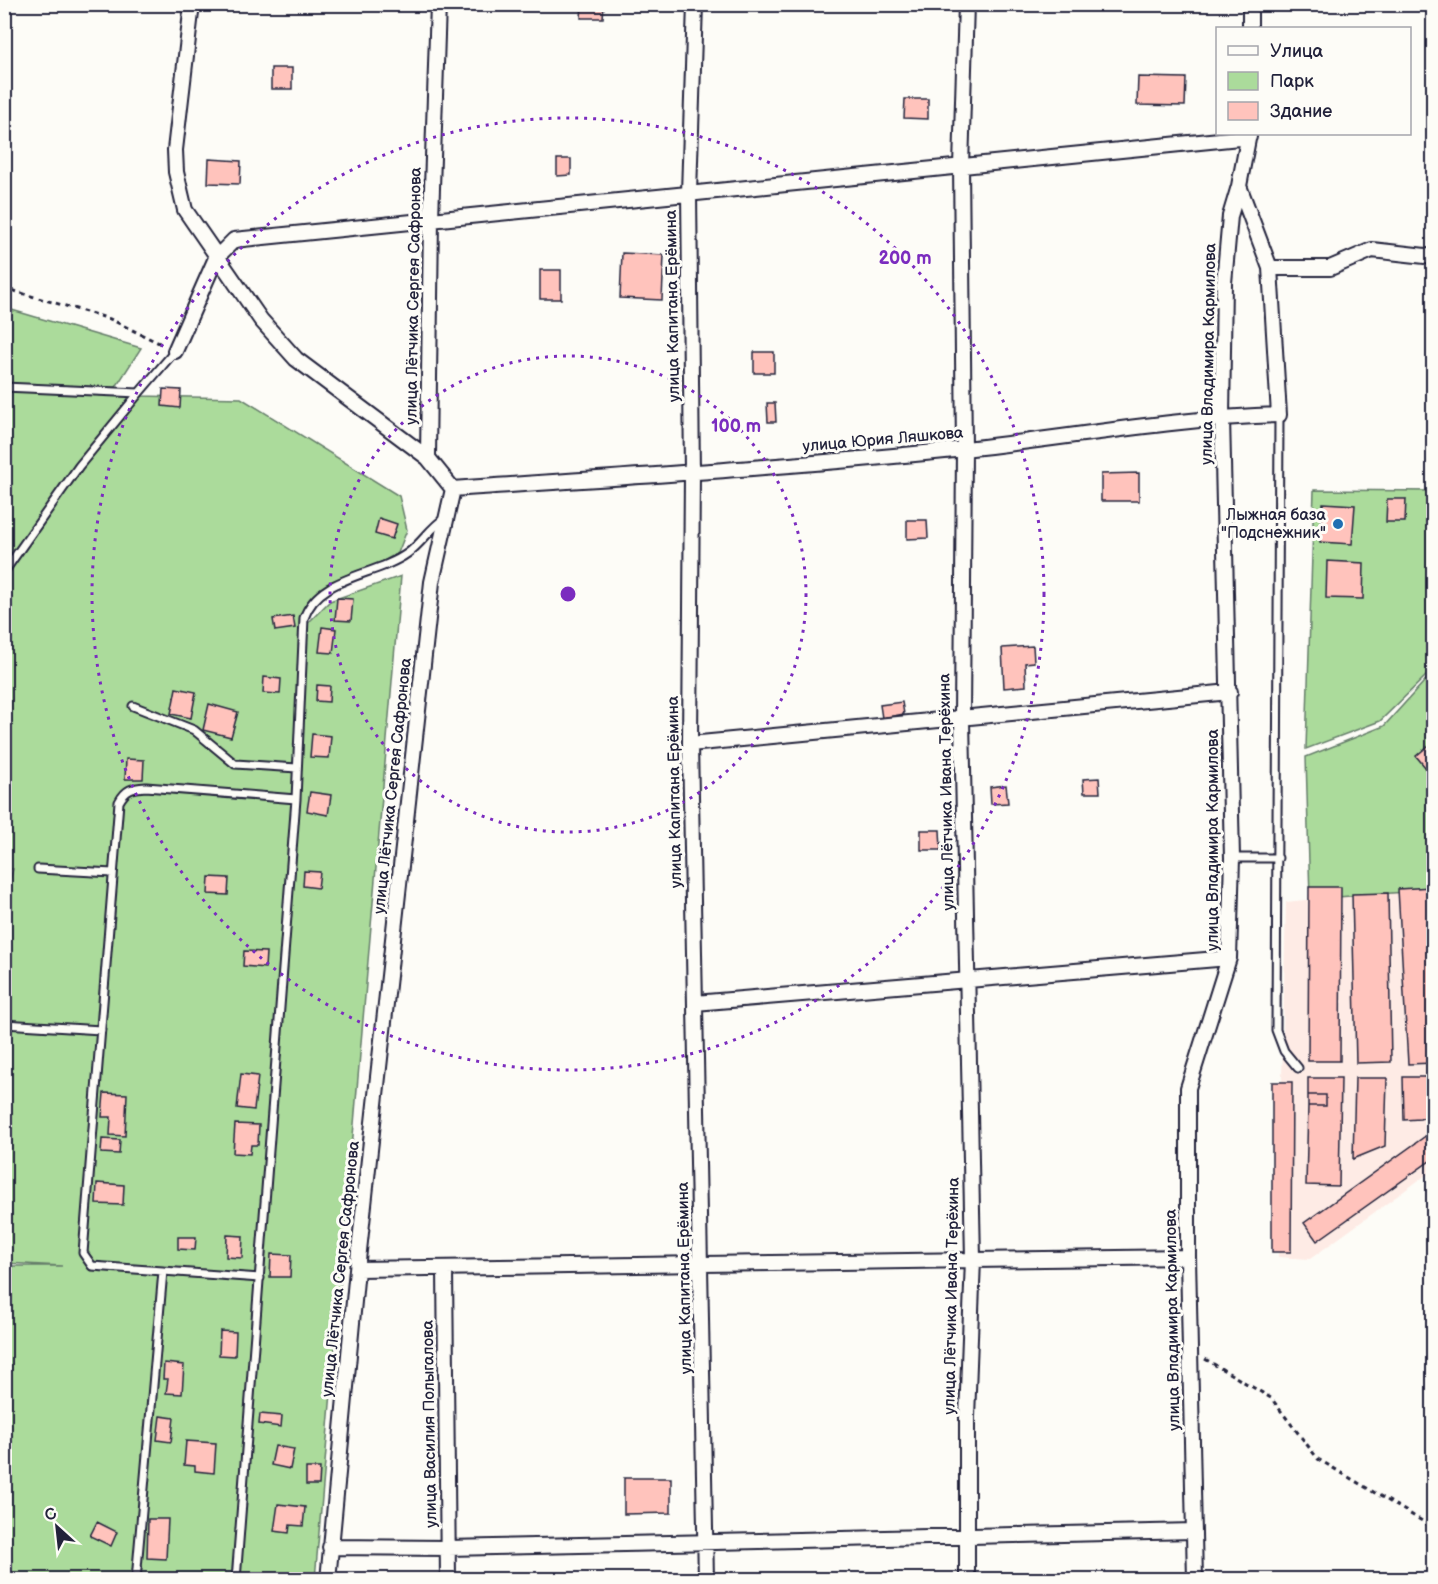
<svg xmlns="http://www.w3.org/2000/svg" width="1438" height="1584" viewBox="0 0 1438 1584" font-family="'Balsamiq Sans',sans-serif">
	<rect width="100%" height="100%" fill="#fdfcf7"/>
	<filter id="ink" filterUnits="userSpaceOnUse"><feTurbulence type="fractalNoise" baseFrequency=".0167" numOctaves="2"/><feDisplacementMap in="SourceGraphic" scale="12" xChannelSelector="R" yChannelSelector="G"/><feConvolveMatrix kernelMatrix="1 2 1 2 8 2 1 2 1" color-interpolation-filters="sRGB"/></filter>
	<g filter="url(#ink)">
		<!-- built -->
		<path fill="#feebe5" d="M 1432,887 L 1433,1170 L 1310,1259 L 1278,1257 L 1286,902 Z"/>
		<!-- green -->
		<path fill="#abdb9b" stroke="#667e6b" stroke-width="1.5" d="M 5,308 L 141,348 L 116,387 L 5,385 Z
			M 5,388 L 139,396 L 241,398 L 399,496 L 407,530 L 398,553 L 315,598 L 305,626 L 330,601 L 401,576 L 315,1579 L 5,1579 L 5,1266 L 62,1266 L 5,1263 L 4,903 L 13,869 L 4,869 Z
			M 1314,490 L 1433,491 L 1434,662 L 1429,673 L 1380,721 L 1306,749 Z
			M 1433,672 L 1433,890 L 1310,899 L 1306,757 L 1384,726 Z"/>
		<!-- building -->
		<path fill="#ffc3bc" stroke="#22223b" stroke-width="1.5" d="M 582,4 L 604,4 L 603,18 L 581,18 Z
			M 271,68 L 292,68 L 292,89 L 271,89 Z
			M 1138,77 L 1186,78 L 1185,106 L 1137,105 Z
			M 905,99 L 928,99 L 928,119 L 904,118 Z
			M 209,159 L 241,161 L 240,184 L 208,183 Z
			M 557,159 L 571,159 L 571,175 L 557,176 Z
			M 622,253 L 664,255 L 662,300 L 620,298 Z
			M 540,270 L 561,270 L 561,299 L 540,299 Z
			M 754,352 L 774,352 L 774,373 L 754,373 Z
			M 163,389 L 181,390 L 180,408 L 162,406 Z
			M 767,403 L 775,403 L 776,422 L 768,422 Z
			M 1139,473 L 1139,501 L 1101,501 L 1101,474 Z
			M 1387,499 L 1406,499 L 1405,522 L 1386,522 Z
			M 1323,503 L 1355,505 L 1352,544 L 1320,542 Z
			M 379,518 L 397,524 L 392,539 L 375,534 Z
			M 907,520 L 927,520 L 928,538 L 907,539 Z
			M 1327,561 L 1364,563 L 1363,599 L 1326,598 Z
			M 337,598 L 353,599 L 351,621 L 335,620 Z
			M 293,616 L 295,628 L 275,631 L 273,619 Z
			M 322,627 L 336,629 L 333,653 L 319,652 Z
			M 1033,646 L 1034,662 L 1025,663 L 1026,686 L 1004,688 L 1002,648 Z
			M 264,677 L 281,679 L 280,694 L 263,693 Z
			M 317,685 L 330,686 L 329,702 L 316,701 Z
			M 176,688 L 196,692 L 191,718 L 171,714 Z
			M 902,702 L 904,714 L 882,718 L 880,705 Z
			M 209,704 L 238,712 L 231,737 L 203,730 Z
			M 312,734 L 331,736 L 329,758 L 310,757 Z
			M 1434,741 L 1434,770 L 1430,773 L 1416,756 Z
			M 126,759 L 144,760 L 143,779 L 125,779 Z
			M 1099,778 L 1100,793 L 1084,793 L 1083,779 Z
			M 1006,785 L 1008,803 L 991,804 L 990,787 Z
			M 310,792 L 331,795 L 328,815 L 307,811 Z
			M 921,830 L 940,830 L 941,850 L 921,850 Z
			M 304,871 L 320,872 L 318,888 L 303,886 Z
			M 209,877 L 229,878 L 228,895 L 208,894 Z
			M 1309,887 L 1341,887 L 1340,1061 L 1308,1061 Z
			M 1432,887 L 1434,1063 L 1408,1064 L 1398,889 Z
			M 1388,893 L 1391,1062 L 1356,1063 L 1352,894 Z
			M 244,951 L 266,952 L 265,968 L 243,966 Z
			M 241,1074 L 258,1076 L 254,1110 L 237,1108 Z
			M 1403,1077 L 1434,1077 L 1434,1114 L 1420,1119 L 1404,1120 Z
			M 1308,1078 L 1341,1078 L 1339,1186 L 1306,1185 L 1308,1106 L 1326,1106 L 1326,1095 L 1308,1095 Z
			M 1355,1078 L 1387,1078 L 1385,1146 L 1353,1159 Z
			M 1272,1082 L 1292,1082 L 1291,1252 L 1272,1252 Z
			M 104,1093 L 127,1094 L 125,1136 L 110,1135 L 111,1117 L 102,1117 Z
			M 1308,1095 L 1326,1095 L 1326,1106 L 1308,1106 Z
			M 235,1124 L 259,1125 L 258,1145 L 251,1145 L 250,1154 L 233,1153 Z
			M 1434,1130 L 1434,1158 L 1317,1241 L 1304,1223 Z
			M 102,1139 L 120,1140 L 119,1154 L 101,1153 Z
			M 97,1183 L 124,1185 L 123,1205 L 96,1204 Z
			M 227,1235 L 243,1236 L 242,1258 L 226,1257 Z
			M 178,1237 L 196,1237 L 195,1250 L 178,1249 Z
			M 271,1254 L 291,1255 L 290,1277 L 270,1277 Z
			M 220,1331 L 236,1332 L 235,1356 L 219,1355 Z
			M 164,1363 L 184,1365 L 182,1394 L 166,1393 L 168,1379 L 163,1379 Z
			M 260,1414 L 282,1416 L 281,1427 L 259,1424 Z
			M 160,1416 L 174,1418 L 171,1442 L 157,1440 Z
			M 186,1441 L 216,1443 L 214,1473 L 195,1471 L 195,1466 L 184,1465 Z
			M 275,1446 L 294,1449 L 290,1469 L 271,1465 Z
			M 306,1468 L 320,1468 L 319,1485 L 306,1485 Z
			M 624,1478 L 671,1478 L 671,1513 L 624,1514 Z
			M 278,1504 L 305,1507 L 303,1526 L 290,1525 L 289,1533 L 274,1531 Z
			M 148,1519 L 168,1519 L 166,1559 L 147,1558 Z
			M 97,1522 L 117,1532 L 111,1546 L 90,1536 Z"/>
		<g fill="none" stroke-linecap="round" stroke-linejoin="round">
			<!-- lane casing -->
			<g stroke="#22223b" stroke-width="11">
				<path id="lane" d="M 4,387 L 139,393 L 175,351
					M 1279,415 L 1276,1030 L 1284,1051 L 1298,1068
					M 4,572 L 79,466 L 139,393
					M 133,706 L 194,730 L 235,764 L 297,768
					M 1232,858 L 1278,858
					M 38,869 L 113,873
					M 4,1024 L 101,1030
					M 163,1271 L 260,1278
					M 136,1580 L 163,1271 L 92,1266 L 83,1253 L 119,802 C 126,789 132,788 146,787 L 296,799
					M 236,1580 L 296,799 L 304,618 C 319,575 375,577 408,553 C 422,543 429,529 445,518"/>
			</g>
			<!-- street casing -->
			<g stroke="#22223b" stroke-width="18">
				<path id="street" d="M 192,4 L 175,150 L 176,172 L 185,210 L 261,320 L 296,359 L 428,458
					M 695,4 L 689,193 L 692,473 L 690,744 L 706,1580
					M 966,4 L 961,166 L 964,449 L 962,719 L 973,1259 L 967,1417 L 967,1580
					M 1250,28 L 1250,4
					M 1270,268 L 1330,268 L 1372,250 L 1434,257
					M 175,351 L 216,258 L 234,240 L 1249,137
					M 453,489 C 623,477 794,467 964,449 C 1069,438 1173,418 1279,415 L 1270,268 L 1239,186
					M 690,744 L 1230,692
					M 695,1003 L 1229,958
					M 357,1269 L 1188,1257
					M 445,1269 L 448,1580
					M 330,1547 L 448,1548 L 1194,1531
					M 328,1580 L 357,1269 L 432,582 L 453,489 L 428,458 L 431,219 L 438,4
					M 1195,1580 L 1188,1257 L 1188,1088 L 1229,958 L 1232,858 L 1222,417 L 1224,283 L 1230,216 L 1239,186 L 1249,134"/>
			</g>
			<!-- path -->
			<path stroke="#22223b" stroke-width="3" stroke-dasharray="4.5 4.5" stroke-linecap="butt" d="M 4,288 L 110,319 L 163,345
				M 1205,1359 L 1271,1398 L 1318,1459 L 1434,1528"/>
			<!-- lane -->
			<use href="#lane" stroke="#fdfcf7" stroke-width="7"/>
			<!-- street -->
			<use href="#street" stroke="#fdfcf7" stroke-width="14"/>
		</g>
	</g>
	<!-- distance rings -->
	<g fill="none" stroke="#7b2cbf" stroke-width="3" stroke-dasharray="3 6">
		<circle cx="568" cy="594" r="238"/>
		<circle cx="568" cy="594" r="476"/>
	</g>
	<!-- markers -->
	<circle fill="#1f6fb2" stroke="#fdfcf7" stroke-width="2" cx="1338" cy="524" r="6"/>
	<g text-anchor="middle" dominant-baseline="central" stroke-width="6" stroke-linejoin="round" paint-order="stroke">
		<!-- street labels -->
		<g font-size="16" fill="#22223b" stroke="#fdfcf7">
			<text transform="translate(414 296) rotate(-89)">улица Лётчика Сергея Сафронова</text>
			<text transform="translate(673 306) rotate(-91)">улица Капитана Ерёмина</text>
			<text transform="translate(1209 354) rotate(-89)">улица Владимира Кармилова</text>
			<text transform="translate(883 440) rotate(-5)">улица Юрия Ляшкова</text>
			<text transform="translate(393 786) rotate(-84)">улица Лётчика Сергея Сафронова</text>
			<text transform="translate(675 792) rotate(-91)">улица Капитана Ерёмина</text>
			<text transform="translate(947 792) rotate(-91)">улица Лётчика Ивана Терёхина</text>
			<text transform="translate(1213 840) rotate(-90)">улица Владимира Кармилова</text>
			<text transform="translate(341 1269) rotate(-84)">улица Лётчика Сергея Сафронова</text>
			<text transform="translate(685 1278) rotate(-91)">улица Капитана Ерёмина</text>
			<text transform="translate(952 1296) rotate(-89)">улица Лётчика Ивана Терёхина</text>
			<text transform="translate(1173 1320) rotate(-91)">улица Владимира Кармилова</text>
			<text transform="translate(430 1424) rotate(-91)">улица Василия Полыгалова</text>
		</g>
		<!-- poi labels -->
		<g font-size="16" fill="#22223b" stroke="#fdfcf7" text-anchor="end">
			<text x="1326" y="515">Лыжная база<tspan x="1326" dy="18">"Подснежник"</tspan></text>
		</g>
	</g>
	<circle cx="568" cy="594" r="9" fill="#7b2cbf" stroke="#fdfcf7" stroke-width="3"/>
	<g font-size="18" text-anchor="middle" font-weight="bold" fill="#7b2cbf" stroke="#fdfcf7" stroke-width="6" stroke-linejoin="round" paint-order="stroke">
		<text x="905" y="264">200 m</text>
		<text x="736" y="432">100 m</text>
	</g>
	<!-- margin -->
	<rect width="1438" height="1584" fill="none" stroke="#fdfcf7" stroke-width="24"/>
	<rect x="12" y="12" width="1414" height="1560" fill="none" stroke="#22223b" stroke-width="2" filter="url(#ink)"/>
	<!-- legend -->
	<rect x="1216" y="27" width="195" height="108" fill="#fdfcf7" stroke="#a5a5ac" stroke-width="1.5"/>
	<rect x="1228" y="46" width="30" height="9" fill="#fdfcf7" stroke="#a5a5ac" stroke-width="1.5"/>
	<text x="1270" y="57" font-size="18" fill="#22223b">Улица</text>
	<rect x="1228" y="72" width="30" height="18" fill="#abdb9b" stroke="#a5a5ac" stroke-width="1.5"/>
	<text x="1270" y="87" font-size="18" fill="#22223b">Парк</text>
	<rect x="1228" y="102" width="30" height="18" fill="#ffc3bc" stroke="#a5a5ac" stroke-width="1.5"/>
	<text x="1270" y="117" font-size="18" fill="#22223b">Здание</text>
	<!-- north arrow -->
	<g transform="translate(57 1527) rotate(333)" stroke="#fdfcf7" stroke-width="4.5" paint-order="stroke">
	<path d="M0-4.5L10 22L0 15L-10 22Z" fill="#22223b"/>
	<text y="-9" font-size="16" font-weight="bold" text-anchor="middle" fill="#22223b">С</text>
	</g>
</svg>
